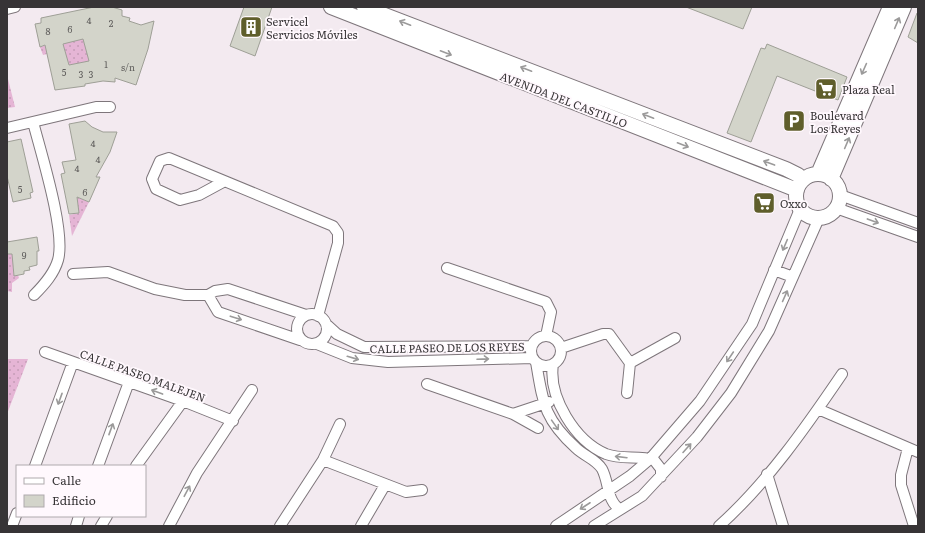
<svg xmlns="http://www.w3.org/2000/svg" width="925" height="533" viewBox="0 0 925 533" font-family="Literata,serif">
	<defs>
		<pattern id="garden-dots" width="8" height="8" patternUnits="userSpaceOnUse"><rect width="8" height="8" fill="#e5b5d5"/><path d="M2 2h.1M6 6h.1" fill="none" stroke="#c59cb7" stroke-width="1.8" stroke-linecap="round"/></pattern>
	</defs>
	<rect width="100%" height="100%" fill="#f3eaf0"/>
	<!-- garden -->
	<path fill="url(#garden-dots)" d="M 90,37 L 90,63 L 69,65 L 68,61 L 49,62 L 47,54 L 43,55 L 40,47 L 51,44 L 64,49 L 62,38 L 66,43 Z
		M 7,75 L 15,107 L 7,108 Z
		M 77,197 L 89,202 L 72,236 L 69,215 L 79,213 Z
		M 13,253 L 16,266 L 13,267 L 14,275 L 18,275 L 19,278 L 12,283 L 12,292 L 7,291 L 7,254 Z
		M 7,359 L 28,359 L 7,414 Z"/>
	<!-- building -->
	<path fill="#d3d4ca" stroke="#9e9f96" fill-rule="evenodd" d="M 94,7 L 112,7 L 122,10 L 122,16 L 130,18 L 129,21 L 141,25 L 154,21 L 148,49 L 136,85 L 115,78 L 115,82 L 103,81 L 85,84 L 85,86 L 55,90 L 45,45 L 40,47 L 35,24 L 41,23 L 41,18 ZM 83,39 L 89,61 L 69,65 L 63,44 Z
		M 244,7 L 272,7 L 255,56 L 230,46 Z
		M 686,7 L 752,7 L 743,29 Z
		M 917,13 L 918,13 L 918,43 L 908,37 Z
		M 767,44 L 847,77 L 838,100 L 777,76 L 751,142 L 727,133 L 761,48 L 765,49 Z
		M 85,121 L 92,127 L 103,132 L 117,132 L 110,152 L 96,177 L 100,177 L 89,202 L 77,197 L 79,213 L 69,214 L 61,174 L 65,173 L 62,162 L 76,160 L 69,124 Z
		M 21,139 L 33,192 L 30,193 L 31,198 L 13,202 L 7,176 L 7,142 Z
		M 37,237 L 39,251 L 37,251 L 37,265 L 29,267 L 30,270 L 24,271 L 24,274 L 14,276 L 12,254 L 7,254 L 7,242 Z"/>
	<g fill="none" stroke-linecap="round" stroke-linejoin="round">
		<!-- minor casing -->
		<g stroke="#7e767b" stroke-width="12">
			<path id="minor" d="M 7,9 L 15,7
				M 33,122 C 41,153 66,232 58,260 C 54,274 44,285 34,295
				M 7,128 L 96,107 L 110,107
				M 223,182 L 199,195 L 180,200 L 156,189 L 152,179 L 160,161 L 169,158 L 333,226 L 338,233 L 338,243 L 318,316
				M 840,195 L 918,223
				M 836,208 L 918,237
				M 447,268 L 546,302 L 551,312 L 546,336
				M 774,270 L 793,277
				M 73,274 L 108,272 L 155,289 L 185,295 L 208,295 L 215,291 L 228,289 L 306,315
				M 208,295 L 218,312 L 300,340
				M297 329a15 15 0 1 1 30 0a15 15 0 1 1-30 0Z
				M 326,324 L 337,334 L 364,347 L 532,346
				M531 351a15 15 0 1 1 30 0a15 15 0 1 1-30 0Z
				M 317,344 L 352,358 L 388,362 L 532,358
				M 561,348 L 603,334 L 609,334 L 630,363 L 627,393
				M 45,352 L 183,401 L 233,421
				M 536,362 C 543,403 544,419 576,448 C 584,456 596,459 602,469 C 609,482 607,502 620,509
				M 630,363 L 675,338
				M 553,364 C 548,397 575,441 606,454 C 622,460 639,455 654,460 L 661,469 L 661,477
				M 427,384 L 513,414 L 538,428
				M 818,409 L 918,452
				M 513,414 L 549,402
				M 908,448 L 901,475 L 901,485 L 914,526
				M 323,460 L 406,492 L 422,490
				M 35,466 L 73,362
				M 98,466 L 129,382
				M 136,466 L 183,401
				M 767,474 L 783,526
				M 12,526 L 17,513
				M 76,526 L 79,516
				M 101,526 L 107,516
				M 169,526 L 197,473 L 252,390
				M 280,526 L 323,460 L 340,424
				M 361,526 L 385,485
				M 556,526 L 630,476 L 650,459 L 700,401 L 752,324 L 800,209
				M 594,526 L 642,496 L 697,437 L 731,393 L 769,331 L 819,218
				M 719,526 C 767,483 806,427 842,374"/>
		</g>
		<!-- secondary casing -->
		<g stroke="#7e767b" stroke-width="16">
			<path id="secondary" d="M 331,7 L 797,190
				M 364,7 L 786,169 L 798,175 L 803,180
				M 818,174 L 890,7
				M796 196a22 22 0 1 1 44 0a22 22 0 1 1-44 0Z
				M 831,179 L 904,7"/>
		</g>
		<!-- minor -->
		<use href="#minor" stroke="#fff" stroke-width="10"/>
		<!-- secondary -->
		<use href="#secondary" stroke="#fff" stroke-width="14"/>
	</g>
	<!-- one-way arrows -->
	<defs><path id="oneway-shaft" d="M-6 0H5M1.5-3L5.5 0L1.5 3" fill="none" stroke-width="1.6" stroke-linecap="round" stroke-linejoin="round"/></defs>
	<g stroke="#9b9a9a">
		<use href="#oneway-shaft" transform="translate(405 23) rotate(-159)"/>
		<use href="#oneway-shaft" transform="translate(897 23) rotate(-67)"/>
		<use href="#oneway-shaft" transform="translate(446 53) rotate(21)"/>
		<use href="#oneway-shaft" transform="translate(526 69) rotate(-159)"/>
		<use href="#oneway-shaft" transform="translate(864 69) rotate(114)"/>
		<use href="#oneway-shaft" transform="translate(648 116) rotate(-159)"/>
		<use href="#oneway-shaft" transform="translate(847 143) rotate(-67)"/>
		<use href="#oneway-shaft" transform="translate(683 145) rotate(21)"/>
		<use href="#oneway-shaft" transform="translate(769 163) rotate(-160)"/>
		<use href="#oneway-shaft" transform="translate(873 221) rotate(20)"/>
		<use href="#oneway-shaft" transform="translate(785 245) rotate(113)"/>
		<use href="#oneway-shaft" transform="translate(785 296) rotate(-66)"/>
		<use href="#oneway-shaft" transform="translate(236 318) rotate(18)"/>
		<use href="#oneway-shaft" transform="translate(730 357) rotate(124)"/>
		<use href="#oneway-shaft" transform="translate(353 358) rotate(16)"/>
		<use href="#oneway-shaft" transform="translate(483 359) rotate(-2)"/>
		<use href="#oneway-shaft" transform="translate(157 392) rotate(-160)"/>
		<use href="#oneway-shaft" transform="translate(60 399) rotate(110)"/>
		<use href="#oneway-shaft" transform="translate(555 425) rotate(55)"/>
		<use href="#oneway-shaft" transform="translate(111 429) rotate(-70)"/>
		<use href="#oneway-shaft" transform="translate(687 448) rotate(-48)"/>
		<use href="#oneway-shaft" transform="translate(621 457) rotate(-173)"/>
		<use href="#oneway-shaft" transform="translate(187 491) rotate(-62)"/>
		<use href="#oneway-shaft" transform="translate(585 506) rotate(147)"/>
	</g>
	<!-- icons -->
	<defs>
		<g id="building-square" transform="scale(1.15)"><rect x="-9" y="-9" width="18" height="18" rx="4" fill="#5f5e2b" stroke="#fff8fd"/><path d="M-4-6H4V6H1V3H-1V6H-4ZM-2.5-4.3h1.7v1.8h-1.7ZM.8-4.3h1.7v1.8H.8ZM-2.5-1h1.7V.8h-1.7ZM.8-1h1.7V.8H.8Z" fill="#fff"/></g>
		<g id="supermarket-square" transform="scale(1.15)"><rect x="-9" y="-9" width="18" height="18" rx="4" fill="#5f5e2b" stroke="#fff8fd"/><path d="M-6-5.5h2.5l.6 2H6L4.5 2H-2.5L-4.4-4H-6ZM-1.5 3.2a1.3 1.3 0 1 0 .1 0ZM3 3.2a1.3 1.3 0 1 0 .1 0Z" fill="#fff"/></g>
		<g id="parking-square" transform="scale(1.15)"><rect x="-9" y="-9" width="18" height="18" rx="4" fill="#5f5e2b" stroke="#fff8fd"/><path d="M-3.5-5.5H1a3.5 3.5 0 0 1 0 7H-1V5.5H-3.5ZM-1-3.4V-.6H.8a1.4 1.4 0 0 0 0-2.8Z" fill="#fff"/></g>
	</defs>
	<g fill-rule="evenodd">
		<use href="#building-square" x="251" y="27"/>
		<use href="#supermarket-square" x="826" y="89"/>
		<use href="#parking-square" x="794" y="121"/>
		<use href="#supermarket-square" x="764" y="203"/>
	</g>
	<g text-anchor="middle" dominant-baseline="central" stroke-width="3.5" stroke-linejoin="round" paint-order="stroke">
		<!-- number labels -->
		<g font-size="9" fill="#5e5c5b">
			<text x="89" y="20">4</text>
			<text x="111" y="23">2</text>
			<text x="70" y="29">6</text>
			<text x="48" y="31">8</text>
			<text x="106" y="64">1</text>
			<text x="128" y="67">s/n</text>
			<text x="64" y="72">5</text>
			<text x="81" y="74">3</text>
			<text x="91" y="74">3</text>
			<text x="93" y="143">4</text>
			<text x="98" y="159">4</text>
			<text x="77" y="168">4</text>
			<text x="20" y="189">5</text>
			<text x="85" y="192">6</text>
			<text x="24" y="255">9</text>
		</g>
		<!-- poi labels -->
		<g font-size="11" fill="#373436" stroke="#fff8fd" text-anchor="start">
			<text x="266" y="21">Servicel<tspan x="266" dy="13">Servicios Móviles</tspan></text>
			<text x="842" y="89">Plaza Real</text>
			<text x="810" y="115">Boulevard<tspan x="810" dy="13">Los Reyes</tspan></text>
			<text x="780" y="203">Oxxo</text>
		</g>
		<!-- street labels -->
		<g font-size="11" fill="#373436" stroke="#fff8fd">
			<text transform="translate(564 99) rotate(21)">AVENIDA DEL CASTILLO</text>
			<text transform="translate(447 347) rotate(-1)">CALLE PASEO DE LOS REYES</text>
			<text transform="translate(143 375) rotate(20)">CALLE PASEO MALEJEN</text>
		</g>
	</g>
	<!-- border -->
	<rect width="925" height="533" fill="none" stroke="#373436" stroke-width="16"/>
	<!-- legend -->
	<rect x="16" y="465" width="130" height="52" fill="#fff8fd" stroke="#afaaad"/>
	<rect x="24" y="478" width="20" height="6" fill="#ffffff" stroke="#afaaad"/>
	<text x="52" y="485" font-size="12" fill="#373436">Calle</text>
	<rect x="24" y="495" width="20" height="12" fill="#d3d4ca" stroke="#afaaad"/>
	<text x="52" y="505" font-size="12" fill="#373436">Edificio</text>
</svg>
